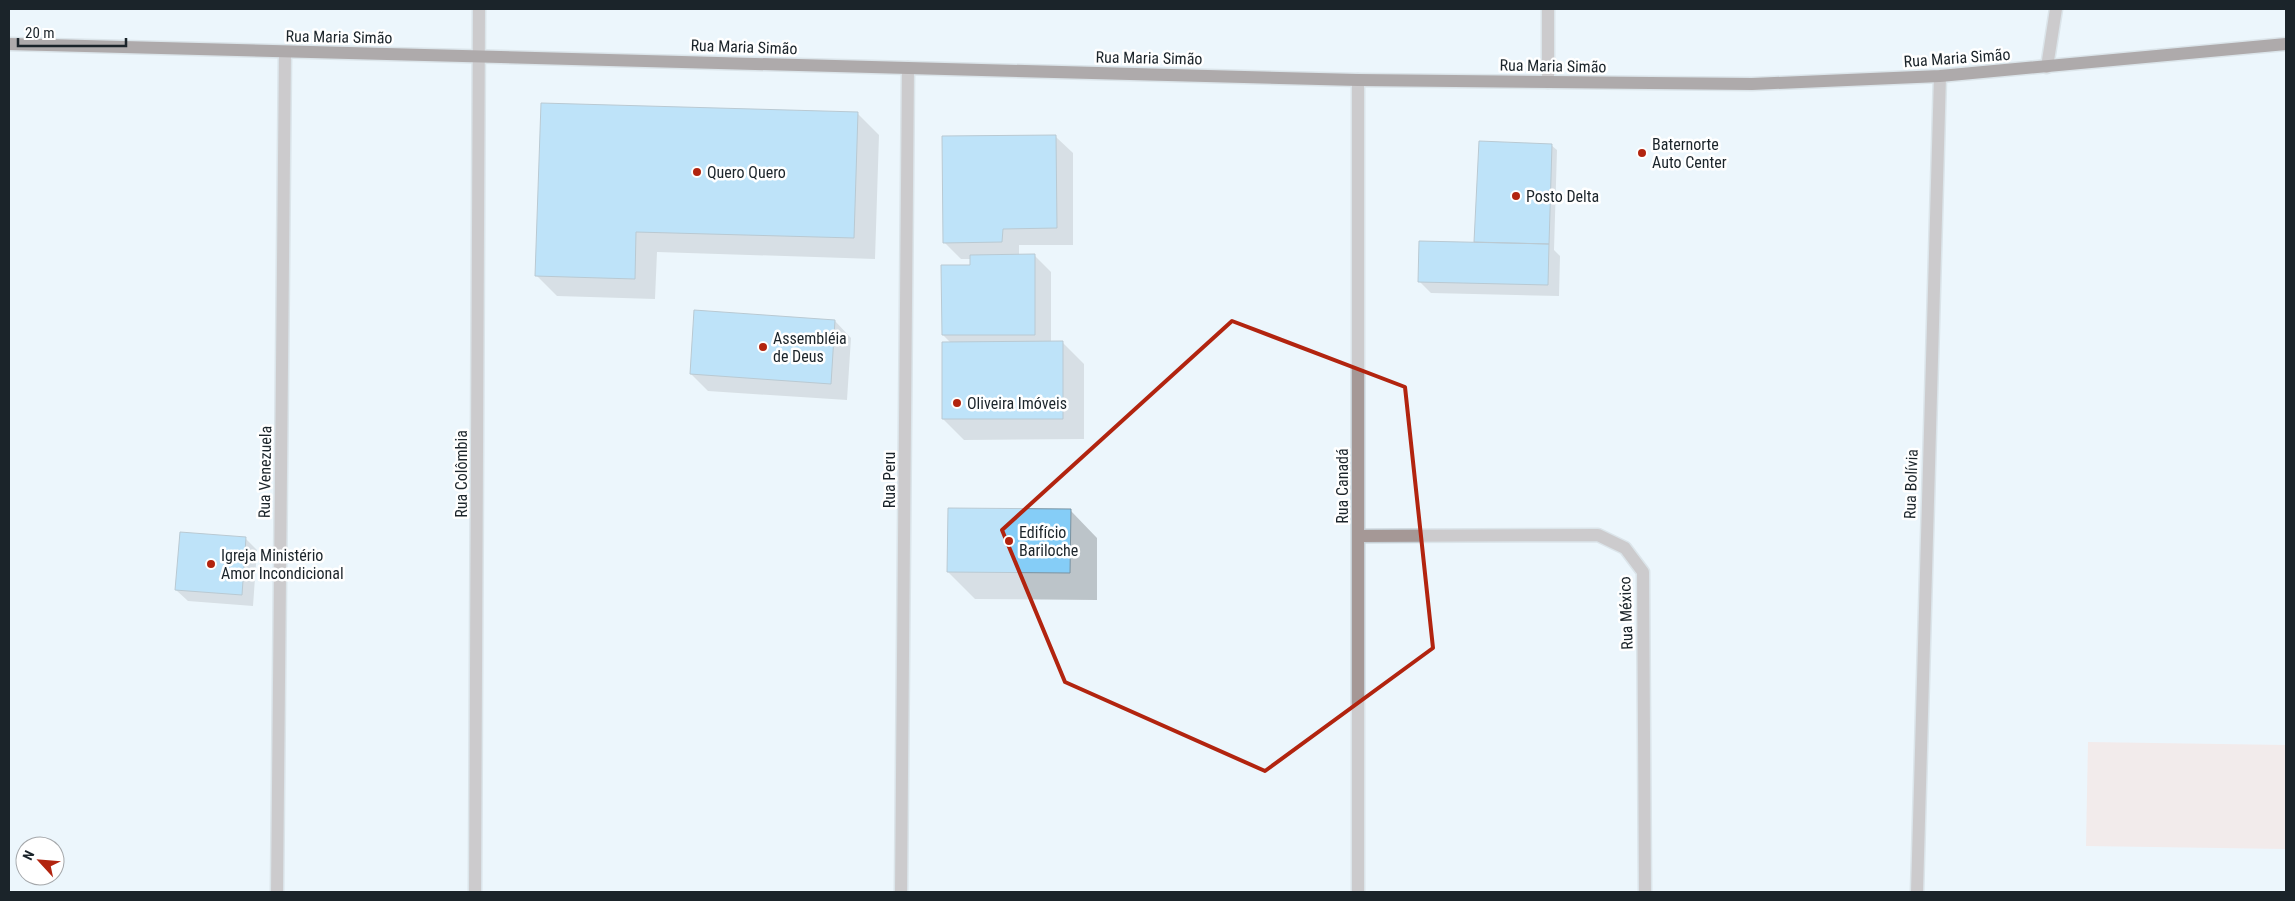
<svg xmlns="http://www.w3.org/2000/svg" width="2295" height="901" viewBox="0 0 2295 901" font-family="'Roboto Condensed',sans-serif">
	<rect width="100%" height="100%" fill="#ecf6fc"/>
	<!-- green -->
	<path fill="#f8ddd8" d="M 2088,742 L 2286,745 L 2286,849 L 2086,846 Z"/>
	<!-- shadow -->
	<path fill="#0003" d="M 858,114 L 879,135 L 875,259 L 657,252 L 655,299 L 557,296 L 536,275 Z
		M 1056,137 L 1073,153 L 1073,245 L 1019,245 L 1019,256 L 1034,255 L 1051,272 L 1051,343 L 1063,343 L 1084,364 L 1084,439 L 964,440 L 943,419 L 952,344 L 943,335 L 972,266 L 971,259 L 961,259 L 944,242 Z
		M 1551,145 L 1557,150 L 1554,250 L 1560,256 L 1559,296 L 1431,293 L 1420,282 L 1478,243 L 1476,241 Z
		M 835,321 L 851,338 L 847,400 L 708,391 L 691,374 Z
		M 1071,511 L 1097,538 L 1097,600 L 975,599 L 948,572 Z
		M 246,539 L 257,550 L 253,606 L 188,601 L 176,590 Z"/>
	<!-- building -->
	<path fill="#85cdf7" stroke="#7b93a1" d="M 541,103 L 858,112 L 854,238 L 636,232 L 635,279 L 535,276 Z
		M 1056,135 L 1057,228 L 1003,229 L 1002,242 L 943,243 L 942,136 Z
		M 1479,141 L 1552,144 L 1549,244 L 1474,242 Z
		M 1419,241 L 1549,244 L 1548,285 L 1418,282 Z
		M 1035,254 L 1035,335 L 942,335 L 941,265 L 970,265 L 970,255 Z
		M 694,310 L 835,320 L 831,384 L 690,374 Z
		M 1063,341 L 1063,419 L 942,419 L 942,342 Z
		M 948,508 L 1071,509 L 1070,573 L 947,572 Z
		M 180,532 L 246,537 L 242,595 L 175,590 Z"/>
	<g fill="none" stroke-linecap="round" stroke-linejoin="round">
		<!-- minor casing -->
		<g stroke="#c6d0d6" stroke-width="15">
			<path id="minor" d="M 2047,67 L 2056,9
				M 1358,80 L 1358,892
				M 1548,82 L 1548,9
				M 1358,536 L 1598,535 L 1625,548 L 1643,572 L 1645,892
				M 277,892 L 285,52
				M 475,892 L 479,9
				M 901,892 L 908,68
				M 1917,892 L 1940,76"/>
		</g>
		<!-- primary casing -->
		<g stroke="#c6d0d6" stroke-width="15">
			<path id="primary" d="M 9,44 L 1358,80 L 1752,84 L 1940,76 L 2286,44"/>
		</g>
		<!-- minor -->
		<use href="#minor" stroke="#a59896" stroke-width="12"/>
		<!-- primary -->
		<use href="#primary" stroke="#634e4a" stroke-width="12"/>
	</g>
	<!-- marked area -->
	<path d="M0 0H2295V901H0ZM 1232,321 L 1405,387 L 1433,648 L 1265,771 L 1065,682 L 1002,530 Z" fill="#ecf6fc" fill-opacity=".55" fill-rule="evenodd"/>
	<path fill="none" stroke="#b2240f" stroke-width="4" stroke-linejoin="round" d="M 1232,321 L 1405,387 L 1433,648 L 1265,771 L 1065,682 L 1002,530 Z"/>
	<!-- markers -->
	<g fill="#b2240f" stroke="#fff" stroke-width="2">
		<circle cx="1642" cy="153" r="5"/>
		<circle cx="697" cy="172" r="5"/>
		<circle cx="1516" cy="196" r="5"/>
		<circle cx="763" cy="347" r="5"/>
		<circle cx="957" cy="403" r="5"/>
		<circle cx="1009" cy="541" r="5"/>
		<circle cx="211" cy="564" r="5"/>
	</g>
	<g text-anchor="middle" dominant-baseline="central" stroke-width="5" stroke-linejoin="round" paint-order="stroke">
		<!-- street labels -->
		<g font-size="16" fill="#1b242a" stroke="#fff">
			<text transform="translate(339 37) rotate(1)">Rua Maria Simão</text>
			<text transform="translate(744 47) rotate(2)">Rua Maria Simão</text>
			<text transform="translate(1149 58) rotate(1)">Rua Maria Simão</text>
			<text transform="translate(1957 58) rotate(-4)">Rua Maria Simão</text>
			<text transform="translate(1553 66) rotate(1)">Rua Maria Simão</text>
			<text transform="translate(265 472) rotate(-89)">Rua Venezuela</text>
			<text transform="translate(461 474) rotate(-90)">Rua Colômbia</text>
			<text transform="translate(889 480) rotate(-90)">Rua Peru</text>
			<text transform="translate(1911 484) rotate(-88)">Rua Bolívia</text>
			<text transform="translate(1342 486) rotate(-90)">Rua Canadá</text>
			<text transform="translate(1626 613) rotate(-92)">Rua México</text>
		</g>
		<!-- poi labels -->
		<g font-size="16" fill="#1b242a" stroke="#fff" text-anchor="start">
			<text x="1652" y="144">Baternorte<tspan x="1652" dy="18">Auto Center</tspan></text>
			<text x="707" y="172">Quero Quero</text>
			<text x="1526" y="196">Posto Delta</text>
			<text x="773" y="338">Assembléia<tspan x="773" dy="18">de Deus</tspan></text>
			<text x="967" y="403">Oliveira Imóveis</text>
			<text x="1019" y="532">Edifício<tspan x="1019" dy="18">Bariloche</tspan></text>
			<text x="221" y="555">Igreja Ministério<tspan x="221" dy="18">Amor Incondicional</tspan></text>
		</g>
	</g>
	<!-- border -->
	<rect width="2295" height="901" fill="none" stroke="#1b242a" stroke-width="20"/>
	<!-- north arrow -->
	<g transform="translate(40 861) rotate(296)"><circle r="24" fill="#ffffff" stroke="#a4a7aa"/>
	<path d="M0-4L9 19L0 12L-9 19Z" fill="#b2240f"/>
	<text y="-8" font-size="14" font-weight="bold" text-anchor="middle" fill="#1b242a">N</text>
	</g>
	<!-- scale -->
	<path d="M18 38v8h108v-8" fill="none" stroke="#1b242a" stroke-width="2.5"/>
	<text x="25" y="38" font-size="15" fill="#1b242a" stroke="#ffffff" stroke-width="4" paint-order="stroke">20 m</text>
</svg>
